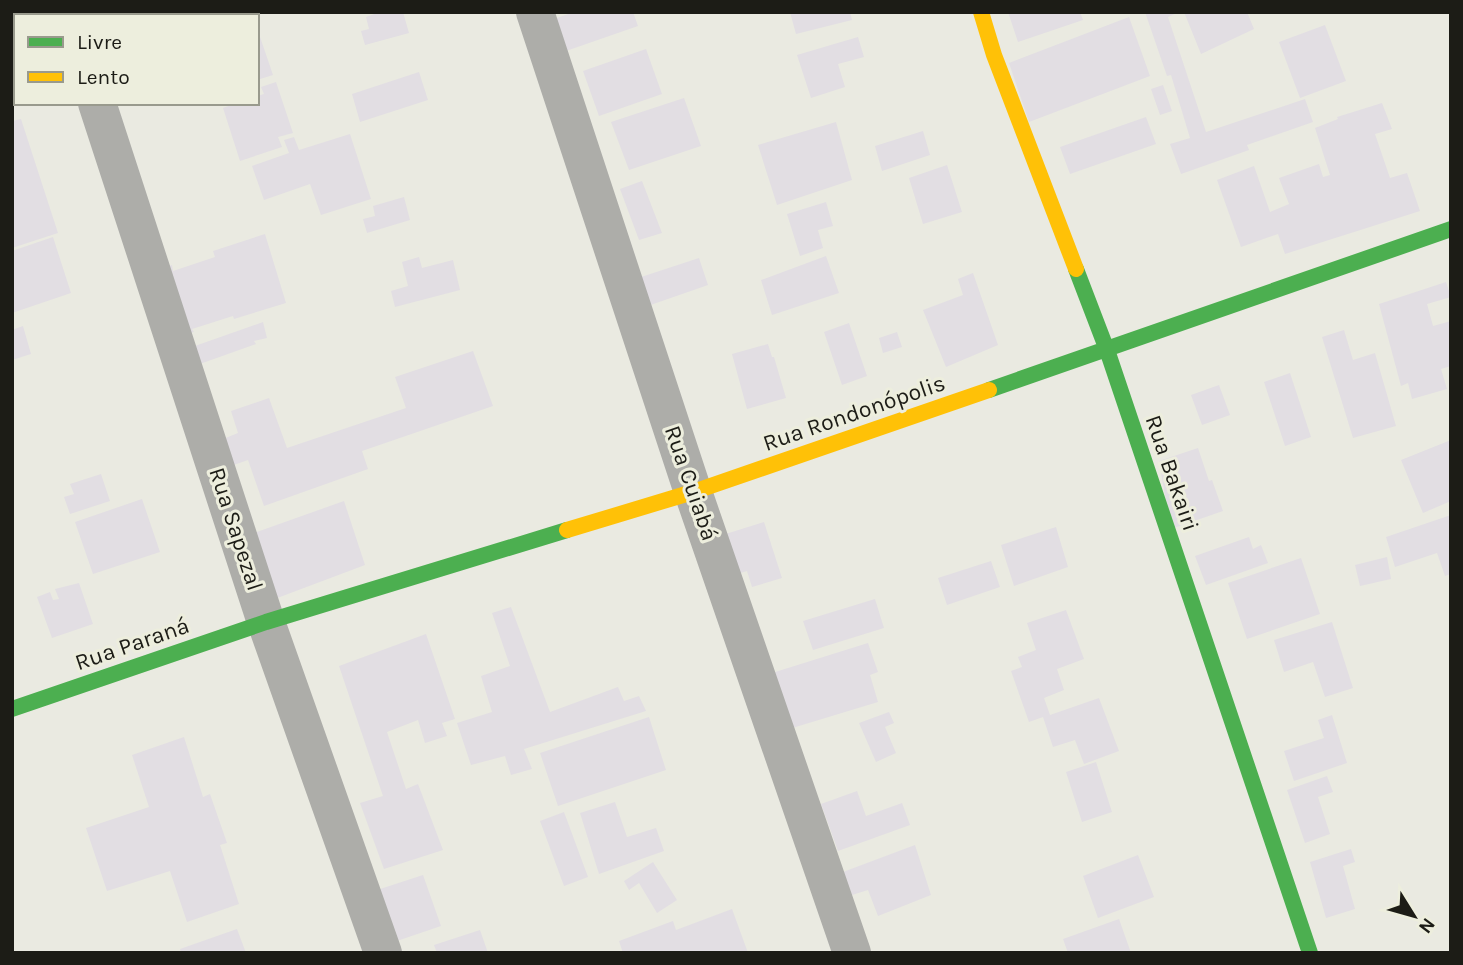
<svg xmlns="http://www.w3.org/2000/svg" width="1463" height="965" viewBox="0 0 1463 965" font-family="Karla,sans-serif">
	<rect width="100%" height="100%" fill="#eaeae1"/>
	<!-- building -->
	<path fill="#e2dee3" d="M 212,12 L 263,12 L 263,13 L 254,16 L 213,16 Z
		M 380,12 L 403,12 L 409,33 L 365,45 L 361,31 L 369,29 L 366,17 Z
		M 574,12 L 633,12 L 638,26 L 566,51 L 554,19 Z
		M 790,12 L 850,12 L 852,20 L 796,34 Z
		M 1008,12 L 1080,12 L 1083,20 L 1018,42 Z
		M 1145,12 L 1179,12 L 1168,17 L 1206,132 L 1305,99 L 1313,122 L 1247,145 L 1249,150 L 1181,174 L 1170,144 L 1190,138 L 1171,75 L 1167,76 Z
		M 1184,12 L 1247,12 L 1254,29 L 1201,54 Z
		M 1129,17 L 1150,76 L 1029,122 L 1009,63 Z
		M 1325,25 L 1346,81 L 1300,98 L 1279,42 Z
		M 257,28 L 273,75 L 257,80 Z
		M 858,37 L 864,57 L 838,64 L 845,87 L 811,98 L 797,55 Z
		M 646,49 L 662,94 L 599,116 L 583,71 Z
		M 419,72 L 428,100 L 360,122 L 352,94 Z
		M 276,82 L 293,133 L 278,137 L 282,147 L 240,161 L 223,108 L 236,103 L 257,103 L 257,96 L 264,94 L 261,87 Z
		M 1163,85 L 1172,111 L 1160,115 L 1151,89 Z
		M 684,98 L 701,146 L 629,170 L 611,122 Z
		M 1382,103 L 1392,129 L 1375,134 L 1390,178 L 1407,173 L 1420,211 L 1285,254 L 1278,234 L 1241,247 L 1217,180 L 1254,166 L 1270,212 L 1289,204 L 1279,178 L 1319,164 L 1323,177 L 1330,175 L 1315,128 L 1338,119 L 1337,117 Z
		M 1146,117 L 1156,144 L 1070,174 L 1060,147 Z
		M 21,119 L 58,233 L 12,248 L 12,121 Z
		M 836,122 L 852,180 L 777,205 L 758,145 Z
		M 923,131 L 930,155 L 882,171 L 875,146 Z
		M 350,134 L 371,199 L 321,215 L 310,184 L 264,200 L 252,166 L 289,153 L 284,140 L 294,137 L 299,150 Z
		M 947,165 L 962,212 L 923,224 L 909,178 Z
		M 642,181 L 662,233 L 639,240 L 620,189 Z
		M 404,197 L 410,220 L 367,233 L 363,219 L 375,216 L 373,206 Z
		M 826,202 L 833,226 L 818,230 L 823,248 L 800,256 L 787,214 Z
		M 265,234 L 286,303 L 234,319 L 233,316 L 192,329 L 194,332 L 181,336 L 157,270 L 172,265 L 173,271 L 215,257 L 213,251 Z
		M 53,237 L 71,293 L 12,313 L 12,251 Z
		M 826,256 L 839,293 L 772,315 L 761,280 Z
		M 419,257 L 422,268 L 453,260 L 460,290 L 395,307 L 391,291 L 408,286 L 402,262 Z
		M 699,258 L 708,285 L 642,308 L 632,280 Z
		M 973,273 L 998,345 L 946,367 L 923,310 L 963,295 L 958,279 Z
		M 1446,282 L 1451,297 L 1427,304 L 1433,326 L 1451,321 L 1451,366 L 1441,369 L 1447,389 L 1412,399 L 1408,383 L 1401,386 L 1379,304 Z
		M 263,322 L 267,338 L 254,341 L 256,344 L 197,365 L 192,347 Z
		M 849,323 L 867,376 L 842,385 L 824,332 Z
		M 23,326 L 31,354 L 12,360 L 12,330 Z
		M 1344,330 L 1353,360 L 1375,353 L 1396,426 L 1353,438 L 1322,337 Z
		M 897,332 L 902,347 L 883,353 L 879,338 Z
		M 768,344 L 772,357 L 774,357 L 786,398 L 747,409 L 732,354 Z
		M 473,351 L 493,406 L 362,451 L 368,469 L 264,506 L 248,460 L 228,467 L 218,441 L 238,433 L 231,411 L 269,398 L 287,448 L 406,408 L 395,377 Z
		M 1290,373 L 1311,437 L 1285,446 L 1264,382 Z
		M 1219,385 L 1230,415 L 1202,425 L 1191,395 Z
		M 1451,440 L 1451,501 L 1423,513 L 1401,460 Z
		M 1198,448 L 1209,481 L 1212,480 L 1223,511 L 1171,529 L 1159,461 Z
		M 101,474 L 110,501 L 70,514 L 64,497 L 74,494 L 70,484 Z
		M 142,499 L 160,552 L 93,574 L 75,522 Z
		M 344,501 L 365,565 L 272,600 L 251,534 Z
		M 1451,515 L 1451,574 L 1445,576 L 1437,553 L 1395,567 L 1386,537 Z
		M 764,522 L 782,578 L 752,587 L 747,571 L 728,577 L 716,537 Z
		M 1056,527 L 1068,567 L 1014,586 L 1001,545 Z
		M 1249,537 L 1253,549 L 1261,545 L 1268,563 L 1206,585 L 1195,556 Z
		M 1387,557 L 1391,579 L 1360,586 L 1355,565 Z
		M 1301,558 L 1320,614 L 1247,639 L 1228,583 Z
		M 991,561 L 1000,587 L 947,605 L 938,578 Z
		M 79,583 L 93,624 L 52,638 L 37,597 L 50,592 L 53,600 L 59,599 L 55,589 Z
		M 875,599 L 884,628 L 813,650 L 803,621 Z
		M 511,607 L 550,712 L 618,687 L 624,701 L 639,696 L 646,711 L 524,749 L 532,769 L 511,775 L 505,756 L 471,765 L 457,723 L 492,712 L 481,676 L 510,666 L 492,613 Z
		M 1066,610 L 1084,659 L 1057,669 L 1064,690 L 1044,698 L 1050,715 L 1099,698 L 1119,751 L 1084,764 L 1075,740 L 1053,747 L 1043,717 L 1029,722 L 1011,671 L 1022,667 L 1018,657 L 1036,650 L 1027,623 Z
		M 1332,622 L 1353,688 L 1325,697 L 1313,662 L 1284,672 L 1274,640 Z
		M 426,634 L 455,719 L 442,723 L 447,736 L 425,743 L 418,720 L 387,732 L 406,789 L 418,784 L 443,850 L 384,869 L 360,803 L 383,796 L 339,666 Z
		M 868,643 L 878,672 L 870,675 L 878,702 L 789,729 L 772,673 Z
		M 889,712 L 894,723 L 885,727 L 896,753 L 876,762 L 859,723 Z
		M 1332,715 L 1347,763 L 1294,781 L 1284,751 L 1324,738 L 1318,720 Z
		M 649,717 L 666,770 L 558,806 L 540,753 Z
		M 184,737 L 203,797 L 210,794 L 227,843 L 220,845 L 239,904 L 187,922 L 170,871 L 107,891 L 86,828 L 149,807 L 132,755 Z
		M 1096,762 L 1112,812 L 1082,822 L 1066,772 Z
		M 1327,776 L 1333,792 L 1318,797 L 1330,834 L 1305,843 L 1287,790 Z
		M 857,791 L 866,816 L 902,803 L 910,825 L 838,851 L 821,804 Z
		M 615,802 L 627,837 L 656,828 L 664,851 L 599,874 L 580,813 Z
		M 564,812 L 588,877 L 564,886 L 540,821 Z
		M 915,845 L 931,895 L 878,916 L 868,890 L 852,895 L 843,872 Z
		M 1351,849 L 1355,862 L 1343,866 L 1355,909 L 1326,918 L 1310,862 Z
		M 1138,855 L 1154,897 L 1098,918 L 1083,876 Z
		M 653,862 L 677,900 L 657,913 L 639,883 L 629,890 L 624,881 Z
		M 423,875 L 441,926 L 391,943 L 371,892 Z
		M 732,909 L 748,953 L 623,953 L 619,941 L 673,921 L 676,930 Z
		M 1119,919 L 1131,953 L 1068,953 L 1063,939 Z
		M 237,929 L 246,953 L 181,953 L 180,949 Z
		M 480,930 L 488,953 L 437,953 L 434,945 Z"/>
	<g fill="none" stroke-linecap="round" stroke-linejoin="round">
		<!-- street -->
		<path stroke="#adada9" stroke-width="38" d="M 67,12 L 68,16
			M 535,12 L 693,492 L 852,953
			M 97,103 L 266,622 L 383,953"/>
		<!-- fast -->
		<path stroke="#4caf50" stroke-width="16" d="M 1076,269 L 1107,350 L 1310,953
			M 989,390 L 1451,229
			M 12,709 L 266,622 L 567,530"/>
		<!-- slow -->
		<path stroke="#ffc107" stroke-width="16" d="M 981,12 L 994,55 L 1076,269
			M 567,530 L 693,492 L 989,390"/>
	</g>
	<g text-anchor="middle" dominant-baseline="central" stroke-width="6" stroke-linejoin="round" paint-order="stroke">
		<!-- street labels -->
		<g font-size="23" fill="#1c1c16" stroke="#edeedd">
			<text transform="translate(854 413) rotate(-19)">Rua Rondonópolis</text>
			<text transform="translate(1172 473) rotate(71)">Rua Bakairi</text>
			<text transform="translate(691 483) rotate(71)">Rua Cuiabá</text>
			<text transform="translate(236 529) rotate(72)">Rua Sapezal</text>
			<text transform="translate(132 644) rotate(-19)">Rua Paraná</text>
		</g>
	</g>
	<!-- border -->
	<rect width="1463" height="965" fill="none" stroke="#1c1c16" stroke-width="28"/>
	<!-- legend -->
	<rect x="14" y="14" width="245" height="91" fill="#edeedd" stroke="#999a8d" stroke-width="2"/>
	<rect x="28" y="37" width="35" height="10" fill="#4caf50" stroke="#999a8d" stroke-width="2"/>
	<text x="77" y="49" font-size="21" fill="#1c1c16">Livre</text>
	<rect x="28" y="72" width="35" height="10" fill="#ffc107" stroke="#999a8d" stroke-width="2"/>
	<text x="77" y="84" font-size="21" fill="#1c1c16">Lento</text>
	<!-- north arrow -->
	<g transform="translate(1414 916) rotate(127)" stroke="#edeedd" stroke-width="5" paint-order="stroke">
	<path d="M0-5L12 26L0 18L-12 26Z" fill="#1c1c16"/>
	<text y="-10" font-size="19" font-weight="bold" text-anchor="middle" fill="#1c1c16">N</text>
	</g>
</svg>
